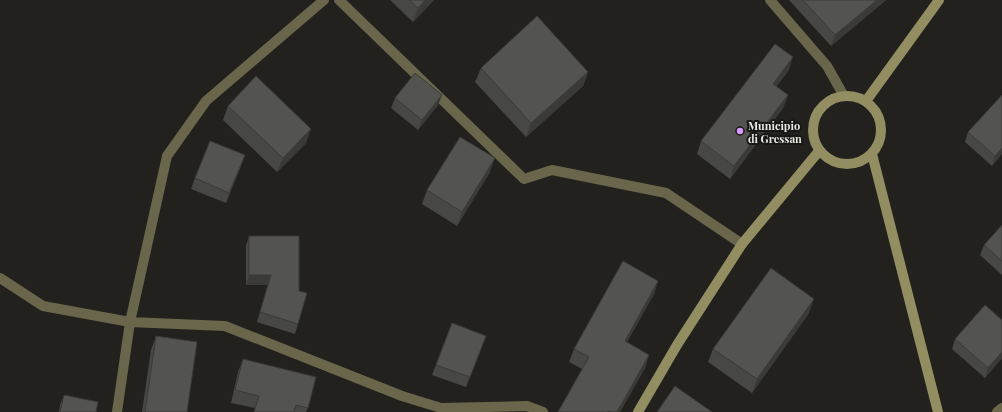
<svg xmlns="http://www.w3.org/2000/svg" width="1002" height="412" viewBox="0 0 1002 412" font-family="'Playfair Display',serif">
	<rect width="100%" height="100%" fill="#22211e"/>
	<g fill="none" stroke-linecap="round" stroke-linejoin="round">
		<!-- street -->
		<path stroke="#6a664b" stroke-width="10" d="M 339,0 L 524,179 L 552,170 L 666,193 L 742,244
			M 770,0 L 827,66 L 844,96
			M 0,278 L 43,306 L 130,322 L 225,326 L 402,396 L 441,408 L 527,406 L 543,412
			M 117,412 L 130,322 L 167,156 L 206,101 L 324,0
			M 997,412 L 1002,408"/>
		<!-- secondary -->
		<path stroke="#938e61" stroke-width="10" d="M813 130a34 34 0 1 1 68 0a34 34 0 1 1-68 0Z
			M 866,101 L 939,0
			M 872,154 L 938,412
			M 638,412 L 677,345 L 742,244 L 819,151"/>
	</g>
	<!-- wall -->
	<path fill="#474744" d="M 390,0 L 434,0 L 413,22 Z
		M 789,0 L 886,0 L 831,46 Z
		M 481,68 L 588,72 L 583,86 L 526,137 L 475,82 Z
		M 789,70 L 776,87 L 788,95 L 783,108 L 730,179 L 697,154 L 701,141 Z
		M 1002,95 L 1002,154 L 992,166 L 965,142 L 968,132 Z
		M 395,98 L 438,105 L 418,130 L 391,108 Z
		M 228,106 L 306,143 L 277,172 L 223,120 Z
		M 241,166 L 226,203 L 191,189 L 195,178 Z
		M 490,172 L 457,226 L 422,204 L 427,190 Z
		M 1002,225 L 1002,275 L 980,255 L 984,245 Z
		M 249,236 L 298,324 L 295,334 L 257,322 L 268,285 L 246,285 L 246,246 Z
		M 658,281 L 654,294 L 627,342 L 649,355 L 645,368 L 620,412 L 558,412 L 582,369 L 569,362 L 574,349 Z
		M 809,313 L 752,393 L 708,362 L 713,349 Z
		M 452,323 L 486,336 L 466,387 L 432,375 Z
		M 156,336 L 187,412 L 142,412 L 151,350 Z
		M 955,339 L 1002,358 L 985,378 L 952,349 Z
		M 243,359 L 308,408 L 306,412 L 254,412 L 255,408 L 231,403 L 238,372 Z
		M 64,395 L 96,412 L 59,412 L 60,405 Z"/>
	<!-- shaded-wall -->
	<path fill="#3a3a37" d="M 425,0 L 434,0 L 413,22 L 418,8 Z
		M 877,0 L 886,0 L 831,46 L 835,35 Z
		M 793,57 L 789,70 L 768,97 L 773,84 Z
		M 588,72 L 583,86 L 526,137 L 531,123 Z
		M 442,95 L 438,105 L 418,130 L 422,120 Z
		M 788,95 L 783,108 L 730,179 L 734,166 Z
		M 311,129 L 306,143 L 277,172 L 283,158 Z
		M 1002,148 L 1002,154 L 992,166 L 995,156 Z
		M 245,155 L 241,166 L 226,203 L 229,193 Z
		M 495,158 L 490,172 L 457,226 L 462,212 Z
		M 249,275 L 271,275 L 268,285 L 246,285 Z
		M 658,281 L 654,294 L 620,354 L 625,341 Z
		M 814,299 L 809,313 L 752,393 L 757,379 Z
		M 1002,352 L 1002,358 L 985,378 L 988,368 Z
		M 649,355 L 645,368 L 620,412 L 617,412 Z"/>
	<!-- building -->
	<path fill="#53534f" stroke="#3a3a37" d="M 409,0 L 425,0 L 418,8 Z
		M 803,0 L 877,0 L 835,35 Z
		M 537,16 L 588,72 L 531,123 L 481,68 Z
		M 775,44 L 793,57 L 773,84 L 788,95 L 734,166 L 701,141 Z
		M 415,73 L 442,95 L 422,120 L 395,98 Z
		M 256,76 L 311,129 L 283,158 L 228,106 Z
		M 1002,95 L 1002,148 L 995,156 L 968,132 Z
		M 460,137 L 495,158 L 462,212 L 427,190 Z
		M 210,141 L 245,155 L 229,193 L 195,178 Z
		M 1002,225 L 1002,261 L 984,245 Z
		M 249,236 L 299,236 L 299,291 L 307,293 L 298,324 L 260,312 L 271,275 L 249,275 Z
		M 623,261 L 658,281 L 625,341 L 649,355 L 617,412 L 611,412 L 608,411 L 608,412 L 558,412 L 589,357 L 574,349 Z
		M 771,268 L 814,299 L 757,379 L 713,349 Z
		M 985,305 L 1002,320 L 1002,352 L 988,368 L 955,339 Z
		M 452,323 L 486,336 L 470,377 L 436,365 Z
		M 156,336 L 197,342 L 187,412 L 145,412 Z
		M 243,359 L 316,377 L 308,408 L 296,405 L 294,412 L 254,412 L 259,396 L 235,390 Z
		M 675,386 L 712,412 L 657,412 Z
		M 64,395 L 98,402 L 96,412 L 60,412 Z"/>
	<!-- markers -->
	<circle fill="#d69bfa" stroke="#181815" stroke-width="1.5" cx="740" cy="131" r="4"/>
	<g text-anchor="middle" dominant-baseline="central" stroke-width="4" stroke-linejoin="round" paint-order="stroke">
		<!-- poi labels -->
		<g font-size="11" font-weight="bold" fill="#e9e9e7" stroke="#181815" text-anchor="start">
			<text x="748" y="125">Municipio<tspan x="748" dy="13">di Gressan</tspan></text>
		</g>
	</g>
</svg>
